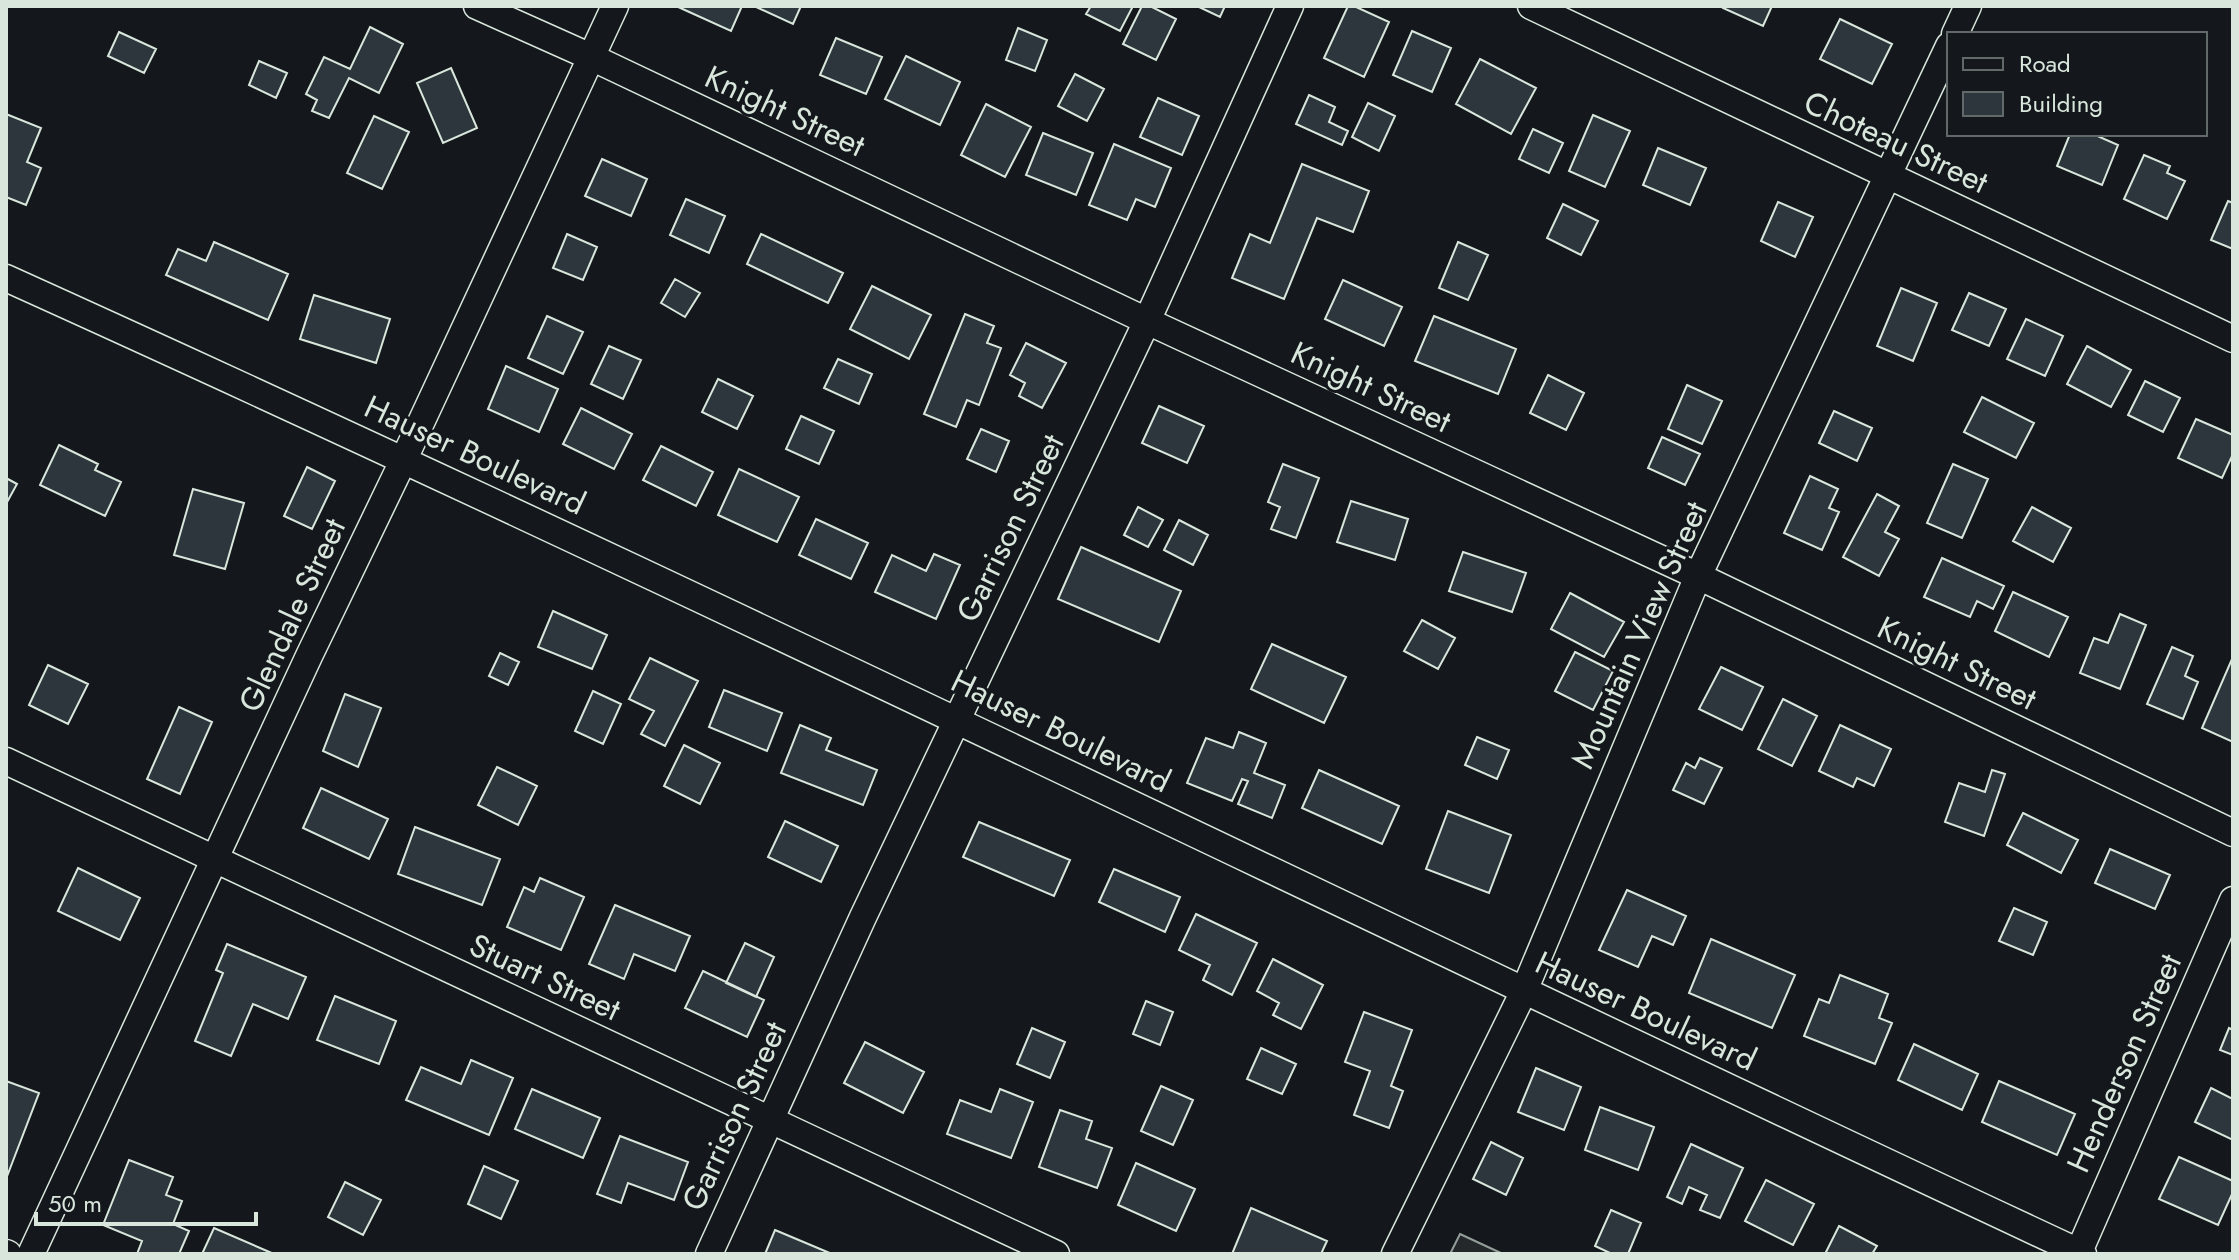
<svg xmlns="http://www.w3.org/2000/svg" width="2239" height="1260" viewBox="0 0 2239 1260" font-family="Jost,sans-serif">
	<rect width="100%" height="100%" fill="#14181c"/>
	<!-- parking -->
	<path fill="#24282b" stroke="#939e99" stroke-width="2" d="M 1460,1234 L 1503,1254 L 1450,1254 Z"/>
	<!-- building -->
	<path fill="#2c363c" stroke="#d8e6dc" stroke-width="2" d="M 676,6 L 742,6 L 731,31 Z
		M 754,6 L 801,6 L 793,24 Z
		M 1091,6 L 1133,6 L 1120,31 L 1086,14 Z
		M 1142,6 L 1150,6 L 1176,19 L 1156,60 L 1123,44 Z
		M 1197,6 L 1225,6 L 1220,17 Z
		M 1348,6 L 1354,6 L 1389,22 L 1364,77 L 1324,58 Z
		M 1724,6 L 1772,6 L 1763,26 L 1723,8 Z
		M 1840,19 L 1892,44 L 1872,84 L 1820,59 Z
		M 370,27 L 403,44 L 379,93 L 349,78 L 329,118 L 312,111 L 317,100 L 306,94 L 324,57 L 350,69 Z
		M 1018,28 L 1047,40 L 1035,71 L 1006,60 Z
		M 1412,31 L 1451,48 L 1432,92 L 1393,75 Z
		M 119,32 L 156,49 L 144,73 L 108,56 Z
		M 836,38 L 882,57 L 866,94 L 820,75 Z
		M 906,56 L 960,82 L 940,125 L 885,99 Z
		M 1480,59 L 1536,88 L 1511,134 L 1456,104 Z
		M 259,61 L 287,73 L 276,98 L 249,85 Z
		M 451,68 L 477,128 L 443,143 L 417,83 Z
		M 1075,74 L 1104,89 L 1087,121 L 1058,106 Z
		M 1309,95 L 1335,107 L 1329,122 L 1348,131 L 1342,145 L 1296,124 Z
		M 1158,98 L 1199,116 L 1182,155 L 1140,137 Z
		M 1368,103 L 1395,116 L 1379,151 L 1352,137 Z
		M 986,104 L 1031,127 L 1005,177 L 961,155 Z
		M 6,114 L 41,128 L 27,162 L 41,168 L 26,205 L 6,197 Z
		M 1593,115 L 1630,131 L 1605,187 L 1569,171 Z
		M 374,116 L 409,132 L 382,189 L 347,173 Z
		M 1533,129 L 1563,143 L 1549,173 L 1519,159 Z
		M 1043,133 L 1093,153 L 1076,195 L 1026,175 Z
		M 2070,134 L 2093,134 L 2118,145 L 2102,185 L 2057,166 Z
		M 1114,144 L 1171,168 L 1155,207 L 1136,199 L 1127,220 L 1089,205 Z
		M 1658,148 L 1706,168 L 1690,205 L 1643,185 Z
		M 2144,155 L 2170,166 L 2167,173 L 2185,181 L 2167,219 L 2124,199 Z
		M 602,159 L 647,179 L 631,216 L 585,196 Z
		M 1302,164 L 1369,191 L 1353,232 L 1317,218 L 1284,299 L 1232,278 L 1250,234 L 1270,243 Z
		M 686,199 L 725,216 L 709,253 L 670,235 Z
		M 2228,201 L 2233,203 L 2233,249 L 2211,240 Z
		M 1778,202 L 1813,217 L 1795,257 L 1761,241 Z
		M 1563,204 L 1598,221 L 1581,255 L 1547,238 Z
		M 567,234 L 597,247 L 583,280 L 553,268 Z
		M 761,234 L 843,273 L 828,303 L 747,264 Z
		M 214,242 L 288,274 L 268,320 L 166,275 L 178,249 L 206,261 Z
		M 1458,242 L 1488,255 L 1468,300 L 1439,288 Z
		M 675,279 L 700,293 L 685,317 L 661,303 Z
		M 1343,280 L 1402,307 L 1384,346 L 1325,319 Z
		M 872,286 L 931,315 L 909,359 L 850,329 Z
		M 1901,288 L 1937,303 L 1913,361 L 1877,346 Z
		M 1969,293 L 2006,309 L 1989,346 L 1952,330 Z
		M 314,295 L 390,319 L 376,363 L 300,339 Z
		M 965,314 L 994,326 L 987,343 L 1001,348 L 979,405 L 967,400 L 956,427 L 924,414 Z
		M 547,316 L 583,332 L 563,374 L 528,358 Z
		M 1434,316 L 1516,349 L 1498,394 L 1415,361 Z
		M 2026,319 L 2063,336 L 2045,376 L 2007,359 Z
		M 1026,343 L 1066,363 L 1042,408 L 1019,396 L 1025,383 L 1010,375 Z
		M 609,346 L 641,360 L 623,399 L 591,384 Z
		M 2087,346 L 2131,370 L 2111,407 L 2067,384 Z
		M 838,359 L 872,374 L 859,404 L 824,388 Z
		M 506,366 L 558,389 L 539,432 L 488,409 Z
		M 1548,375 L 1584,393 L 1566,430 L 1530,413 Z
		M 718,379 L 753,396 L 737,429 L 702,412 Z
		M 2145,381 L 2180,398 L 2163,432 L 2128,415 Z
		M 1687,385 L 1722,401 L 1702,444 L 1668,429 Z
		M 1982,397 L 2034,423 L 2016,458 L 1964,432 Z
		M 1159,406 L 1204,426 L 1187,463 L 1142,443 Z
		M 581,408 L 632,434 L 614,469 L 563,444 Z
		M 1834,411 L 1872,428 L 1857,461 L 1819,443 Z
		M 801,416 L 834,431 L 819,464 L 786,449 Z
		M 2196,419 L 2233,435 L 2233,454 L 2222,478 L 2178,458 Z
		M 981,429 L 1009,441 L 996,472 L 967,459 Z
		M 1662,437 L 1700,454 L 1685,485 L 1648,468 Z
		M 59,445 L 98,464 L 95,470 L 121,482 L 105,516 L 40,485 Z
		M 661,446 L 713,472 L 696,506 L 643,480 Z
		M 1283,464 L 1319,478 L 1296,538 L 1271,529 L 1280,507 L 1268,502 Z
		M 1953,464 L 1988,479 L 1962,538 L 1927,523 Z
		M 307,467 L 335,481 L 312,529 L 284,516 Z
		M 739,469 L 799,497 L 777,542 L 718,515 Z
		M 1810,476 L 1838,489 L 1829,508 L 1839,512 L 1822,550 L 1784,533 Z
		M 6,478 L 17,484 L 6,504 Z
		M 193,489 L 244,503 L 225,569 L 174,555 Z
		M 1877,494 L 1899,506 L 1885,532 L 1899,539 L 1879,576 L 1843,557 Z
		M 1351,501 L 1408,519 L 1395,560 L 1337,542 Z
		M 1138,507 L 1163,520 L 1148,547 L 1124,535 Z
		M 2032,507 L 2071,528 L 2053,562 L 2013,541 Z
		M 816,519 L 868,543 L 851,579 L 799,555 Z
		M 1179,520 L 1208,535 L 1193,565 L 1164,550 Z
		M 1081,547 L 1181,591 L 1159,642 L 1058,599 Z
		M 1463,552 L 1526,573 L 1512,612 L 1449,591 Z
		M 934,554 L 960,565 L 936,619 L 875,592 L 892,555 L 926,571 Z
		M 1942,558 L 2004,586 L 1993,609 L 1977,601 L 1970,617 L 1924,597 Z
		M 2013,592 L 2068,617 L 2049,657 L 1995,631 Z
		M 1570,593 L 1624,622 L 1604,657 L 1551,629 Z
		M 553,611 L 607,635 L 592,669 L 538,647 Z
		M 2120,614 L 2146,625 L 2120,689 L 2080,673 L 2094,638 L 2108,643 Z
		M 1422,620 L 1455,638 L 1438,669 L 1404,651 Z
		M 1272,644 L 1346,677 L 1324,723 L 1251,689 Z
		M 2172,647 L 2193,656 L 2185,676 L 2198,682 L 2183,719 L 2147,704 Z
		M 1575,652 L 1613,671 L 1593,710 L 1555,691 Z
		M 500,653 L 519,662 L 508,685 L 489,676 Z
		M 650,658 L 698,681 L 665,746 L 641,734 L 654,711 L 629,699 Z
		M 2232,659 L 2233,659 L 2233,742 L 2202,728 Z
		M 48,665 L 88,684 L 68,724 L 29,705 Z
		M 1721,667 L 1763,687 L 1742,730 L 1699,709 Z
		M 724,690 L 782,713 L 767,751 L 709,727 Z
		M 593,691 L 621,704 L 603,744 L 575,731 Z
		M 345,694 L 381,708 L 358,767 L 323,751 Z
		M 1783,699 L 1817,716 L 1792,766 L 1758,749 Z
		M 179,707 L 212,722 L 180,794 L 147,779 Z
		M 800,725 L 831,738 L 826,750 L 877,770 L 863,805 L 781,773 Z
		M 1840,725 L 1891,749 L 1874,786 L 1857,778 L 1853,787 L 1819,771 Z
		M 1239,732 L 1266,743 L 1254,773 L 1285,785 L 1272,818 L 1238,804 L 1248,781 L 1242,779 L 1232,801 L 1187,783 L 1206,738 L 1233,748 Z
		M 1477,737 L 1509,750 L 1497,779 L 1465,765 Z
		M 684,745 L 720,763 L 700,804 L 664,786 Z
		M 1700,758 L 1722,768 L 1704,804 L 1673,790 L 1686,763 L 1695,768 Z
		M 497,767 L 537,786 L 518,825 L 478,805 Z
		M 1319,770 L 1399,806 L 1382,844 L 1302,808 Z
		M 1992,770 L 2005,774 L 1984,836 L 1945,822 L 1959,783 L 1985,792 Z
		M 321,788 L 388,819 L 369,859 L 303,828 Z
		M 1448,811 L 1511,835 L 1489,893 L 1426,869 Z
		M 2023,813 L 2078,840 L 2061,873 L 2007,845 Z
		M 785,821 L 838,846 L 821,882 L 768,857 Z
		M 979,822 L 1070,860 L 1054,896 L 963,857 Z
		M 415,827 L 500,859 L 482,905 L 398,874 Z
		M 2110,849 L 2170,875 L 2155,909 L 2095,883 Z
		M 78,868 L 140,898 L 120,940 L 58,911 Z
		M 1114,869 L 1180,897 L 1165,932 L 1099,902 Z
		M 540,878 L 584,897 L 561,950 L 507,927 L 524,887 L 534,892 Z
		M 1627,890 L 1686,916 L 1673,945 L 1652,936 L 1638,967 L 1599,950 Z
		M 615,905 L 690,936 L 675,971 L 634,954 L 624,979 L 589,964 Z
		M 2014,908 L 2047,922 L 2033,955 L 1999,941 Z
		M 1196,914 L 1257,943 L 1232,995 L 1203,980 L 1210,965 L 1179,950 Z
		M 1711,939 L 1795,975 L 1772,1028 L 1689,993 Z
		M 745,943 L 774,957 L 756,997 L 726,983 Z
		M 227,944 L 306,977 L 288,1019 L 253,1004 L 231,1056 L 195,1041 L 223,973 L 216,970 Z
		M 1273,959 L 1323,985 L 1301,1029 L 1273,1015 L 1279,1003 L 1257,991 Z
		M 703,971 L 764,1000 L 747,1037 L 685,1008 Z
		M 1840,975 L 1888,994 L 1879,1018 L 1892,1023 L 1875,1064 L 1804,1036 L 1819,999 L 1829,1003 Z
		M 335,996 L 396,1021 L 379,1064 L 317,1040 Z
		M 1146,1001 L 1173,1012 L 1160,1045 L 1133,1034 Z
		M 1364,1012 L 1412,1030 L 1391,1086 L 1403,1091 L 1389,1128 L 1354,1115 L 1370,1071 L 1345,1062 Z
		M 1032,1028 L 1065,1042 L 1050,1078 L 1017,1064 Z
		M 2229,1028 L 2233,1030 L 2233,1055 L 2220,1050 Z
		M 865,1042 L 924,1072 L 903,1113 L 844,1083 Z
		M 1914,1044 L 1978,1074 L 1962,1110 L 1898,1080 Z
		M 1261,1048 L 1296,1064 L 1282,1094 L 1247,1079 Z
		M 471,1060 L 513,1078 L 489,1135 L 406,1100 L 421,1067 L 461,1084 Z
		M 1536,1068 L 1581,1087 L 1564,1130 L 1518,1112 Z
		M 6,1081 L 39,1093 L 6,1179 Z
		M 1999,1081 L 2075,1114 L 2057,1155 L 1982,1122 Z
		M 1161,1086 L 1193,1100 L 1173,1145 L 1141,1131 Z
		M 2211,1088 L 2233,1099 L 2233,1140 L 2195,1122 Z
		M 532,1089 L 600,1118 L 583,1158 L 515,1129 Z
		M 1000,1089 L 1033,1102 L 1011,1158 L 947,1134 L 960,1100 L 991,1112 Z
		M 1600,1107 L 1654,1127 L 1638,1170 L 1585,1150 Z
		M 1060,1110 L 1092,1121 L 1086,1139 L 1112,1148 L 1097,1188 L 1039,1167 Z
		M 620,1136 L 688,1162 L 674,1200 L 628,1183 L 621,1203 L 597,1194 Z
		M 1491,1142 L 1523,1158 L 1506,1195 L 1473,1179 Z
		M 1691,1144 L 1743,1168 L 1720,1218 L 1700,1210 L 1707,1195 L 1689,1187 L 1682,1204 L 1667,1197 Z
		M 2179,1157 L 2233,1181 L 2233,1192 L 2218,1225 L 2159,1199 Z
		M 129,1160 L 173,1177 L 166,1195 L 182,1201 L 173,1224 L 189,1231 L 179,1254 L 137,1254 L 142,1241 L 103,1225 Z
		M 1136,1163 L 1195,1189 L 1176,1231 L 1118,1205 Z
		M 484,1166 L 518,1181 L 501,1219 L 468,1204 Z
		M 1766,1180 L 1814,1204 L 1793,1245 L 1745,1221 Z
		M 345,1182 L 381,1200 L 363,1235 L 328,1217 Z
		M 1251,1208 L 1327,1241 L 1321,1254 L 1232,1254 Z
		M 1611,1210 L 1641,1223 L 1628,1254 L 1612,1254 L 1595,1246 Z
		M 1839,1226 L 1877,1246 L 1872,1254 L 1825,1254 Z
		M 214,1228 L 274,1254 L 202,1254 Z
		M 775,1230 L 832,1254 L 765,1254 Z"/>
	<g fill="none" stroke-linecap="round" stroke-linejoin="round">
		<!-- minor casing -->
		<g stroke="#d8e6dc" stroke-width="29">
			<path id="minor" d="M 477,6 L 591,57 L 1147,321 L 1698,576 L 2233,833
				M 1531,6 L 2233,339
				M 1955,34 L 1968,6
				M 6,278 C 703,593 1390,931 2083,1254
				M 6,761 L 1056,1254
				M 6,1253 L 8,1254
				M 31,1254 L 309,656 L 404,459 L 615,6
				M 709,1254 L 863,917 L 1147,321 L 1290,6
				M 1395,1254 L 1524,991 L 1698,576 L 1949,46
				M 2078,1254 L 2233,900"/>
		</g>
		<!-- minor -->
		<use href="#minor" stroke="#14181c" stroke-width="26"/>
	</g>
	<g text-anchor="middle" dominant-baseline="central" stroke-width="6" stroke-linejoin="round" paint-order="stroke">
		<!-- street labels -->
		<g font-size="32" fill="#d8e6dc" stroke="#14181c">
			<text transform="translate(785 111) rotate(25)">Knight Street</text>
			<text transform="translate(1896 142) rotate(25)">Choteau Street</text>
			<text transform="translate(1371 387) rotate(25)">Knight Street</text>
			<text transform="translate(475 455) rotate(25)">Hauser Boulevard</text>
			<text transform="translate(1010 528) rotate(-64)">Garrison Street</text>
			<text transform="translate(292 615) rotate(-65)">Glendale Street</text>
			<text transform="translate(1639 635) rotate(-66)">Mountain View Street</text>
			<text transform="translate(1957 663) rotate(26)">Knight Street</text>
			<text transform="translate(1061 731) rotate(26)">Hauser Boulevard</text>
			<text transform="translate(545 977) rotate(25)">Stuart Street</text>
			<text transform="translate(1646 1011) rotate(25)">Hauser Boulevard</text>
			<text transform="translate(2124 1063) rotate(-66)">Henderson Street</text>
			<text transform="translate(734 1116) rotate(-65)">Garrison Street</text>
		</g>
	</g>
	<!-- border -->
	<rect width="2239" height="1260" fill="none" stroke="#d8e6dc" stroke-width="16"/>
	<!-- legend -->
	<rect x="1947" y="32" width="260" height="104" fill="#14181c" stroke="#626a69" stroke-width="2"/>
	<rect x="1963" y="58" width="40" height="12" fill="#14181c" stroke="#626a69" stroke-width="2"/>
	<text x="2019" y="72" font-size="24" fill="#d8e6dc">Road</text>
	<rect x="1963" y="92" width="40" height="24" fill="#2c363c" stroke="#626a69" stroke-width="2"/>
	<text x="2019" y="112" font-size="24" fill="#d8e6dc">Building</text>
	<!-- scale -->
	<path d="M36 1212v12h220v-12" fill="none" stroke="#d8e6dc" stroke-width="4"/>
	<text x="48" y="1212" font-size="24" fill="#d8e6dc" stroke="#14181c" stroke-width="6" paint-order="stroke">50 m</text>
</svg>
